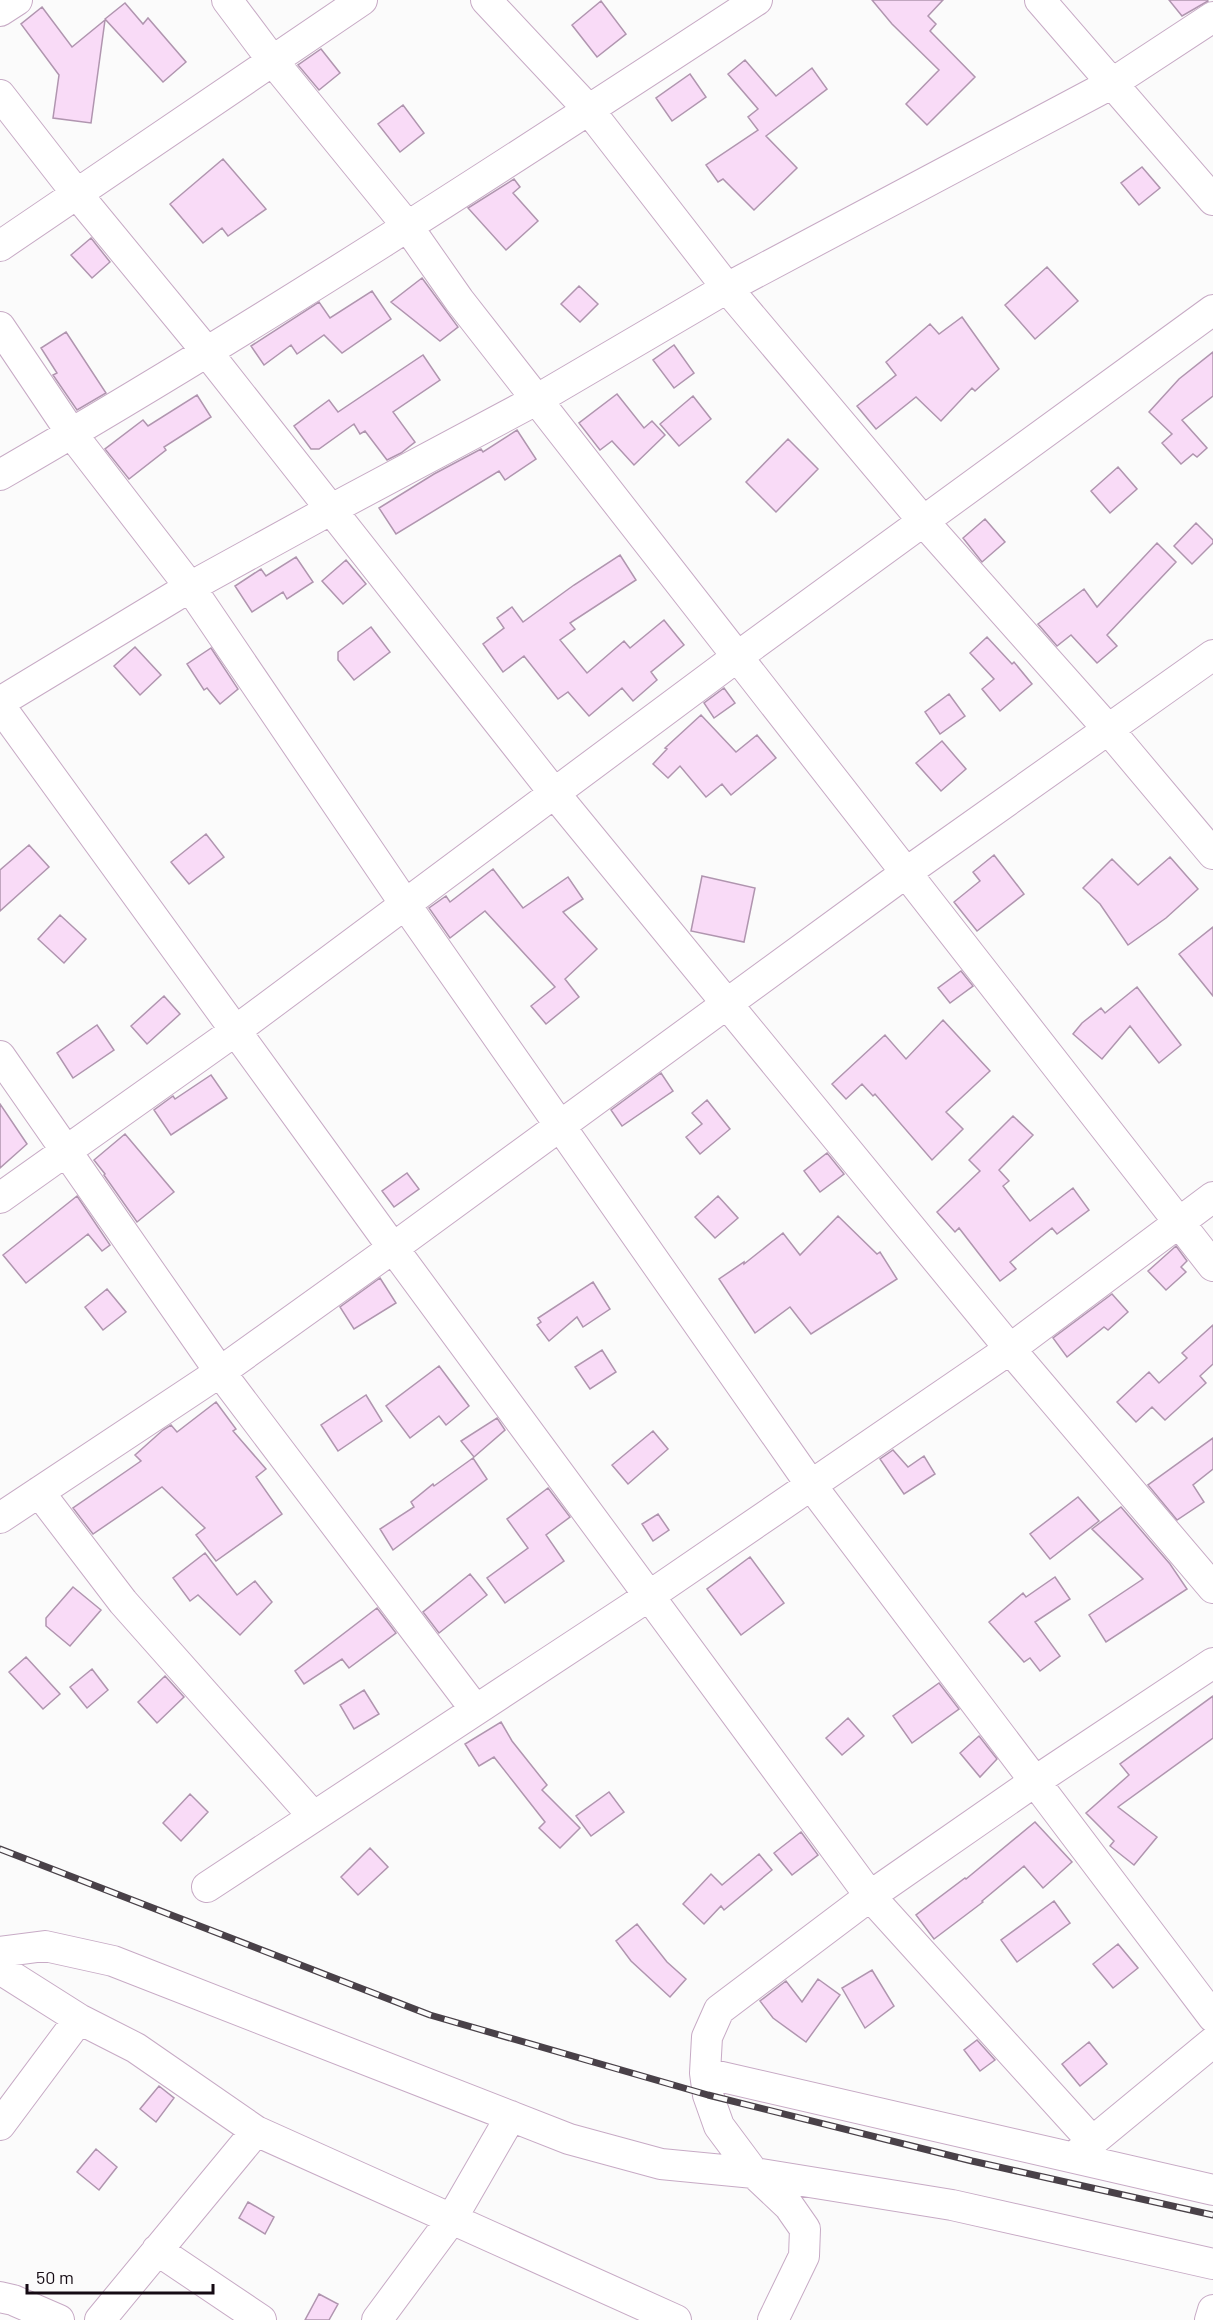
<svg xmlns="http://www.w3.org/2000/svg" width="1213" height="2320" viewBox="0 0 1213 2320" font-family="Barlow,sans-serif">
	<rect width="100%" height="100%" fill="#fbfbfb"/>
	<!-- building -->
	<path fill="#f9dbf7" stroke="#b095af" stroke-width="1.5" d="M 872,0 L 943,0 L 928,16 L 936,24 L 930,31 L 975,77 L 927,125 L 906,104 L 939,70 L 892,24 Z
		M 1169,0 L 1207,0 L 1208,1 L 1182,16 Z
		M 601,1 L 626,34 L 597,57 L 572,25 Z
		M 125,3 L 143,24 L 148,18 L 186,62 L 163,82 L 105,19 Z
		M 42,7 L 72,47 L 105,20 L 91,123 L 53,118 L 59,75 L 21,24 Z
		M 321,49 L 340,73 L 319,90 L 298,65 Z
		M 745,60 L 776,96 L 812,68 L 827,89 L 766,136 L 797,168 L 754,210 L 723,179 L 718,182 L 706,165 L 758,130 L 748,117 L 758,109 L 728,74 Z
		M 690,74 L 706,97 L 672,121 L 656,98 Z
		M 403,105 L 424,133 L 400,152 L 378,124 Z
		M 223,159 L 266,209 L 228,236 L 222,228 L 203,243 L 170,204 Z
		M 1142,167 L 1160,188 L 1139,205 L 1121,183 Z
		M 514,179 L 520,187 L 513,193 L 538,221 L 506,250 L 468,208 Z
		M 91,238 L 110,262 L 92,278 L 71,255 Z
		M 1047,267 L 1078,301 L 1035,339 L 1005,305 Z
		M 422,278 L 458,327 L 440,341 L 391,302 Z
		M 579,286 L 598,304 L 580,322 L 561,304 Z
		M 372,291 L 391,319 L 342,353 L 324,335 L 297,354 L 291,345 L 264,365 L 251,346 L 319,302 L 330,318 Z
		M 962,317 L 999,369 L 975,391 L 972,388 L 941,421 L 916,397 L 876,429 L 857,406 L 896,375 L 886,362 L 930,324 L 939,334 Z
		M 66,332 L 106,393 L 77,410 L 53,375 L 57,373 L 41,348 Z
		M 674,345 L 694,373 L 674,388 L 653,360 Z
		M 1213,352 L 1213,396 L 1182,420 L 1207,448 L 1197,457 L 1193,454 L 1181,464 L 1162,443 L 1172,434 L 1149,412 L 1179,379 Z
		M 423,355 L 440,380 L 393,412 L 415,442 L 401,453 L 387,460 L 365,431 L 360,434 L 354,424 L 319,449 L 311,449 L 294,426 L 329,400 L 338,412 Z
		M 617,394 L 644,428 L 652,421 L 665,435 L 634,465 L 612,441 L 600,450 L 579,423 Z
		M 197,395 L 211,417 L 164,447 L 166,450 L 129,479 L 105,449 L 143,420 L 148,426 Z
		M 693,396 L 711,419 L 679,446 L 660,424 Z
		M 517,430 L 536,459 L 505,480 L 499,471 L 396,534 L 379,508 L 434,474 L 481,449 L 483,452 Z
		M 788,439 L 818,469 L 776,512 L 746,482 Z
		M 1118,467 L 1137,489 L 1110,513 L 1091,491 Z
		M 985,519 L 1005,542 L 982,562 L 963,538 Z
		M 1196,523 L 1213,540 L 1213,543 L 1192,564 L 1174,546 Z
		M 1157,543 L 1176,562 L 1107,635 L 1117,646 L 1097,663 L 1071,635 L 1057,646 L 1038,624 L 1084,589 L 1097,607 Z
		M 620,555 L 636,580 L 570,623 L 575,629 L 560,640 L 587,673 L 624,641 L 630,648 L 664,620 L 684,645 L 651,672 L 657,680 L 633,701 L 622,688 L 589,716 L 568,692 L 558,699 L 524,656 L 503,672 L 483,644 L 504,628 L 497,618 L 512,607 L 523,622 L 574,585 Z
		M 296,557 L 313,582 L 287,599 L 283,592 L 252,612 L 235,586 L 261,569 L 266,576 Z
		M 346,560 L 366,584 L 343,604 L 322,581 Z
		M 371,627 L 390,652 L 354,680 L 338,660 L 338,652 Z
		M 987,637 L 1012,664 L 1014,662 L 1032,684 L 1000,711 L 982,689 L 994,679 L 970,653 Z
		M 135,647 L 161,675 L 140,695 L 114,666 Z
		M 211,648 L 238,689 L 220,704 L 207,688 L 204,690 L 187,664 Z
		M 724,688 L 735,703 L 714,718 L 704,703 Z
		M 949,694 L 965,716 L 940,734 L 925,712 Z
		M 701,715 L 736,752 L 757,735 L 776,758 L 731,795 L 722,784 L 706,797 L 680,766 L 668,778 L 653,764 L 667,749 L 665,748 Z
		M 942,741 L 966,769 L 941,791 L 916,763 Z
		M 206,834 L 224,857 L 189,884 L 171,862 Z
		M 29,845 L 49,867 L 0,911 L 0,870 Z
		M 994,855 L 1024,894 L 977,931 L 954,902 L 980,881 L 973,872 Z
		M 1170,857 L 1198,889 L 1166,918 L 1128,945 L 1100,904 L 1083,888 L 1112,859 L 1138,885 Z
		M 493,869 L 523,908 L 568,877 L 583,899 L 563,912 L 597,949 L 565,979 L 579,997 L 546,1024 L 531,1006 L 555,987 L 485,911 L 450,938 L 429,908 L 446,896 L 450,902 Z
		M 702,876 L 755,888 L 744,942 L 691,931 Z
		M 60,915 L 86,939 L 64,963 L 38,939 Z
		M 1213,927 L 1213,996 L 1179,954 Z
		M 961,971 L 973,986 L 950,1003 L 938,988 Z
		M 1137,987 L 1181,1045 L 1159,1063 L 1130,1026 L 1102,1059 L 1073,1034 L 1082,1023 L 1101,1008 L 1105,1013 Z
		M 164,996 L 180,1014 L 147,1044 L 131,1026 Z
		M 943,1020 L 990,1071 L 946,1112 L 963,1129 L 932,1160 L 875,1094 L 873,1096 L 862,1084 L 846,1099 L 832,1084 L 885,1035 L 906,1059 Z
		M 97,1025 L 114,1050 L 73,1078 L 57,1053 Z
		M 661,1073 L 673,1091 L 622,1126 L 611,1110 Z
		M 211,1075 L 227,1098 L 171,1135 L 154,1110 L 173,1096 L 175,1099 Z
		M 707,1100 L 730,1129 L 700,1154 L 686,1137 L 702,1124 L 692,1113 Z
		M 0,1104 L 27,1144 L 0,1168 Z
		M 1013,1116 L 1033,1135 L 999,1170 L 1009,1181 L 1003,1186 L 1030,1221 L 1073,1188 L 1089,1210 L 1057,1234 L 1052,1228 L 1010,1262 L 1016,1269 L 1000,1281 L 959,1228 L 955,1232 L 937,1212 L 980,1171 L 969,1160 Z
		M 125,1134 L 174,1192 L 137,1222 L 104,1175 L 105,1174 L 94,1160 Z
		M 827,1153 L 844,1174 L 820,1192 L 804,1171 Z
		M 407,1173 L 419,1189 L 394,1207 L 382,1191 Z
		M 77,1196 L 110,1245 L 102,1251 L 88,1234 L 26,1283 L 3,1255 Z
		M 718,1196 L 738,1218 L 715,1238 L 695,1217 Z
		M 838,1216 L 877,1254 L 880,1252 L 897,1279 L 811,1334 L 790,1307 L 755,1333 L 719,1279 L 744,1262 L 744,1264 L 783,1233 L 800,1255 Z
		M 1176,1246 L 1187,1261 L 1181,1267 L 1186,1272 L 1166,1290 L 1148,1271 Z
		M 380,1278 L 396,1303 L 354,1329 L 340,1307 Z
		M 593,1282 L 610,1309 L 583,1327 L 577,1317 L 549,1341 L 537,1325 L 541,1322 L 538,1318 Z
		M 107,1289 L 126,1312 L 103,1330 L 85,1307 Z
		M 1112,1294 L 1128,1312 L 1108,1330 L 1104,1327 L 1067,1357 L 1053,1338 Z
		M 1213,1325 L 1213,1364 L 1200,1376 L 1206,1383 L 1165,1420 L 1152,1407 L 1136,1422 L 1117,1402 L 1149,1372 L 1159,1383 L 1187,1358 L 1182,1353 Z
		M 602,1350 L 616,1372 L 590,1389 L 575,1367 Z
		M 439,1366 L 469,1406 L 446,1425 L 439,1416 L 410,1438 L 386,1406 Z
		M 366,1395 L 382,1421 L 338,1451 L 321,1425 Z
		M 216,1402 L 236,1429 L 233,1431 L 266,1469 L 256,1477 L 282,1514 L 216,1561 L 196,1535 L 205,1528 L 162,1487 L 93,1534 L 73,1508 L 141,1461 L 135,1455 L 163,1430 L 171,1425 L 177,1432 Z
		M 497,1418 L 505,1430 L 474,1457 L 461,1441 Z
		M 653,1431 L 668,1449 L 628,1484 L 612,1465 Z
		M 1213,1438 L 1213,1469 L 1193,1485 L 1204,1502 L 1177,1520 L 1148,1485 Z
		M 893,1450 L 908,1467 L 924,1456 L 935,1474 L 904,1494 L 880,1459 Z
		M 473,1458 L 487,1479 L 393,1550 L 380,1529 L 414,1507 L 411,1502 L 433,1484 L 434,1486 Z
		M 548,1488 L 570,1517 L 546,1535 L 564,1561 L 505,1603 L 487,1578 L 528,1548 L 507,1519 Z
		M 1078,1497 L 1099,1521 L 1050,1559 L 1030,1534 Z
		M 1121,1507 L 1170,1564 L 1187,1589 L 1106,1642 L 1089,1615 L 1143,1579 L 1092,1529 Z
		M 658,1514 L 669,1530 L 653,1541 L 642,1524 Z
		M 205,1553 L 237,1595 L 255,1581 L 272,1602 L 240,1635 L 198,1595 L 190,1601 L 173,1578 Z
		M 750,1557 L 784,1603 L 741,1635 L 707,1589 Z
		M 470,1574 L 487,1595 L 439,1633 L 423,1612 Z
		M 1055,1577 L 1070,1599 L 1035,1622 L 1060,1656 L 1040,1671 L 1030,1658 L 1024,1662 L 989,1622 L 1023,1593 L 1026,1597 Z
		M 73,1587 L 101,1610 L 70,1646 L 46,1626 L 46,1618 Z
		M 377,1608 L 396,1633 L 349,1668 L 342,1659 L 304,1684 L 295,1671 Z
		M 26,1657 L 60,1694 L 43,1709 L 9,1672 Z
		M 92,1669 L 108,1690 L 87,1708 L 70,1687 Z
		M 165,1676 L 184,1697 L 157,1723 L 138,1702 Z
		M 939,1683 L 959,1709 L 912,1743 L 893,1716 Z
		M 364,1690 L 379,1714 L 354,1729 L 340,1705 Z
		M 1213,1696 L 1213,1738 L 1118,1807 L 1157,1837 L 1134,1865 L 1110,1846 L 1114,1841 L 1086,1813 L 1129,1775 L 1120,1764 Z
		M 848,1718 L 864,1736 L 842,1755 L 826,1738 Z
		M 501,1722 L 512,1741 L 547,1785 L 542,1790 L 580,1828 L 560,1848 L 539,1828 L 545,1822 L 494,1757 L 479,1766 L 465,1744 Z
		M 979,1736 L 997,1759 L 980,1777 L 960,1753 Z
		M 609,1792 L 624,1812 L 591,1836 L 576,1816 Z
		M 190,1794 L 208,1812 L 181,1841 L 163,1823 Z
		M 1035,1822 L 1072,1862 L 1043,1888 L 1024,1866 L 982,1901 L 983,1902 L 934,1939 L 916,1915 L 965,1878 L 966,1879 Z
		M 801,1832 L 818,1855 L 792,1875 L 774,1853 Z
		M 370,1848 L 388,1867 L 358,1895 L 341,1877 Z
		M 759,1854 L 772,1870 L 724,1910 L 721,1906 L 704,1924 L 683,1904 L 711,1874 L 722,1885 Z
		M 1054,1901 L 1070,1923 L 1017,1962 L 1001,1940 Z
		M 637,1924 L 667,1962 L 686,1979 L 670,1997 L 631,1961 L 616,1941 Z
		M 1118,1944 L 1138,1968 L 1113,1988 L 1093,1964 Z
		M 872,1970 L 894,2006 L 865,2028 L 842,1988 Z
		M 818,1979 L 840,1995 L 806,2042 L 773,2018 L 760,2001 L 786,1981 L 802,2002 Z
		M 977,2040 L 995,2060 L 980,2071 L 964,2050 Z
		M 1089,2042 L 1107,2064 L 1080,2086 L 1062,2064 Z
		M 159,2086 L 174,2098 L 156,2122 L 140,2109 Z
		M 96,2149 L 117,2167 L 99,2190 L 77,2172 Z
		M 248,2202 L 274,2217 L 265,2234 L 239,2218 Z
		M 319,2294 L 338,2304 L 329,2320 L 305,2320 Z"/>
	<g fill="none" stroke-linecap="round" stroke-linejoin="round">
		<!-- street casing -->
		<g stroke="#c7aac5" stroke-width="32">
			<path id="street" d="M 227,0 L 272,60 L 408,227 L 459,300 L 1213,1266
				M 486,0 L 589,110 L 727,288 L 924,522 L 1108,729 L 1213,854
				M 1040,0 L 1213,200
				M 0,11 L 17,0
				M 0,95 L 77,194 L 207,352 L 555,794 L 1010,1349 L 1213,1588
				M 0,246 L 362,0
				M 0,327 L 72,434 L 190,587 L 405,904 L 811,1485 L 1213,2017
				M 0,475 C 258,326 508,163 757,0
				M 0,702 L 190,587 L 330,510 L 536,400 L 727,288 L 1111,84 L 1213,17
				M 0,706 L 393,1248 L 870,1896 L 1092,2141
				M 0,1056 L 220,1372 L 475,1709
				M 0,1198 L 235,1031 L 737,657 L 1213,310
				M 39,1492 L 123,1602 L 313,1816
				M 0,1518 L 220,1372 L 393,1248 L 907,872 L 1213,655
				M 207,1887 L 649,1596 L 1010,1349 L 1213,1197
				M 0,1952 L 45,1946 L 113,1961 L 569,2139 L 661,2164 L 754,2173 L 952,2205 L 1213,2264
				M 0,1969 L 79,2019 L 136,2048 L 256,2131 L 676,2320
				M 705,2073 L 1213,2190
				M 0,2125 L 79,2019
				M 1076,2155 L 1213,2042
				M 157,2250 L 261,2320
				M 0,2297 L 13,2300 L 59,2320
				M 100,2320 L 256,2131
				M 377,2320 L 451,2220 L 511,2116
				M 773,2320 L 804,2256 L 805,2229 L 789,2206 L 754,2173 L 719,2126 L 708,2095 L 705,2073 L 707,2037 L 719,2010 L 870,1896 L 1034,1782 L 1213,1663
				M 1210,2320 L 1213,2310"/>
		</g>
		<!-- street -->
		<use href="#street" stroke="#fff" stroke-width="30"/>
		<!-- rail casing -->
		<g stroke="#494148" stroke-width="7">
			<path id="rail" d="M 0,1849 L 430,2015 L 708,2095 L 972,2161 L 1213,2215"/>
		</g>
		<!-- rail -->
		<use href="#rail" stroke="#fbfbfb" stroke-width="4.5" stroke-dasharray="14" stroke-linecap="butt"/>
	</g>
	<!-- scale -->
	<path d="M27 2284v9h186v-9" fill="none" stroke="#150b14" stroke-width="3"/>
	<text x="36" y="2284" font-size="18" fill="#150b14" stroke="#fbfbfb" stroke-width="4.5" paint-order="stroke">50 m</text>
</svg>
